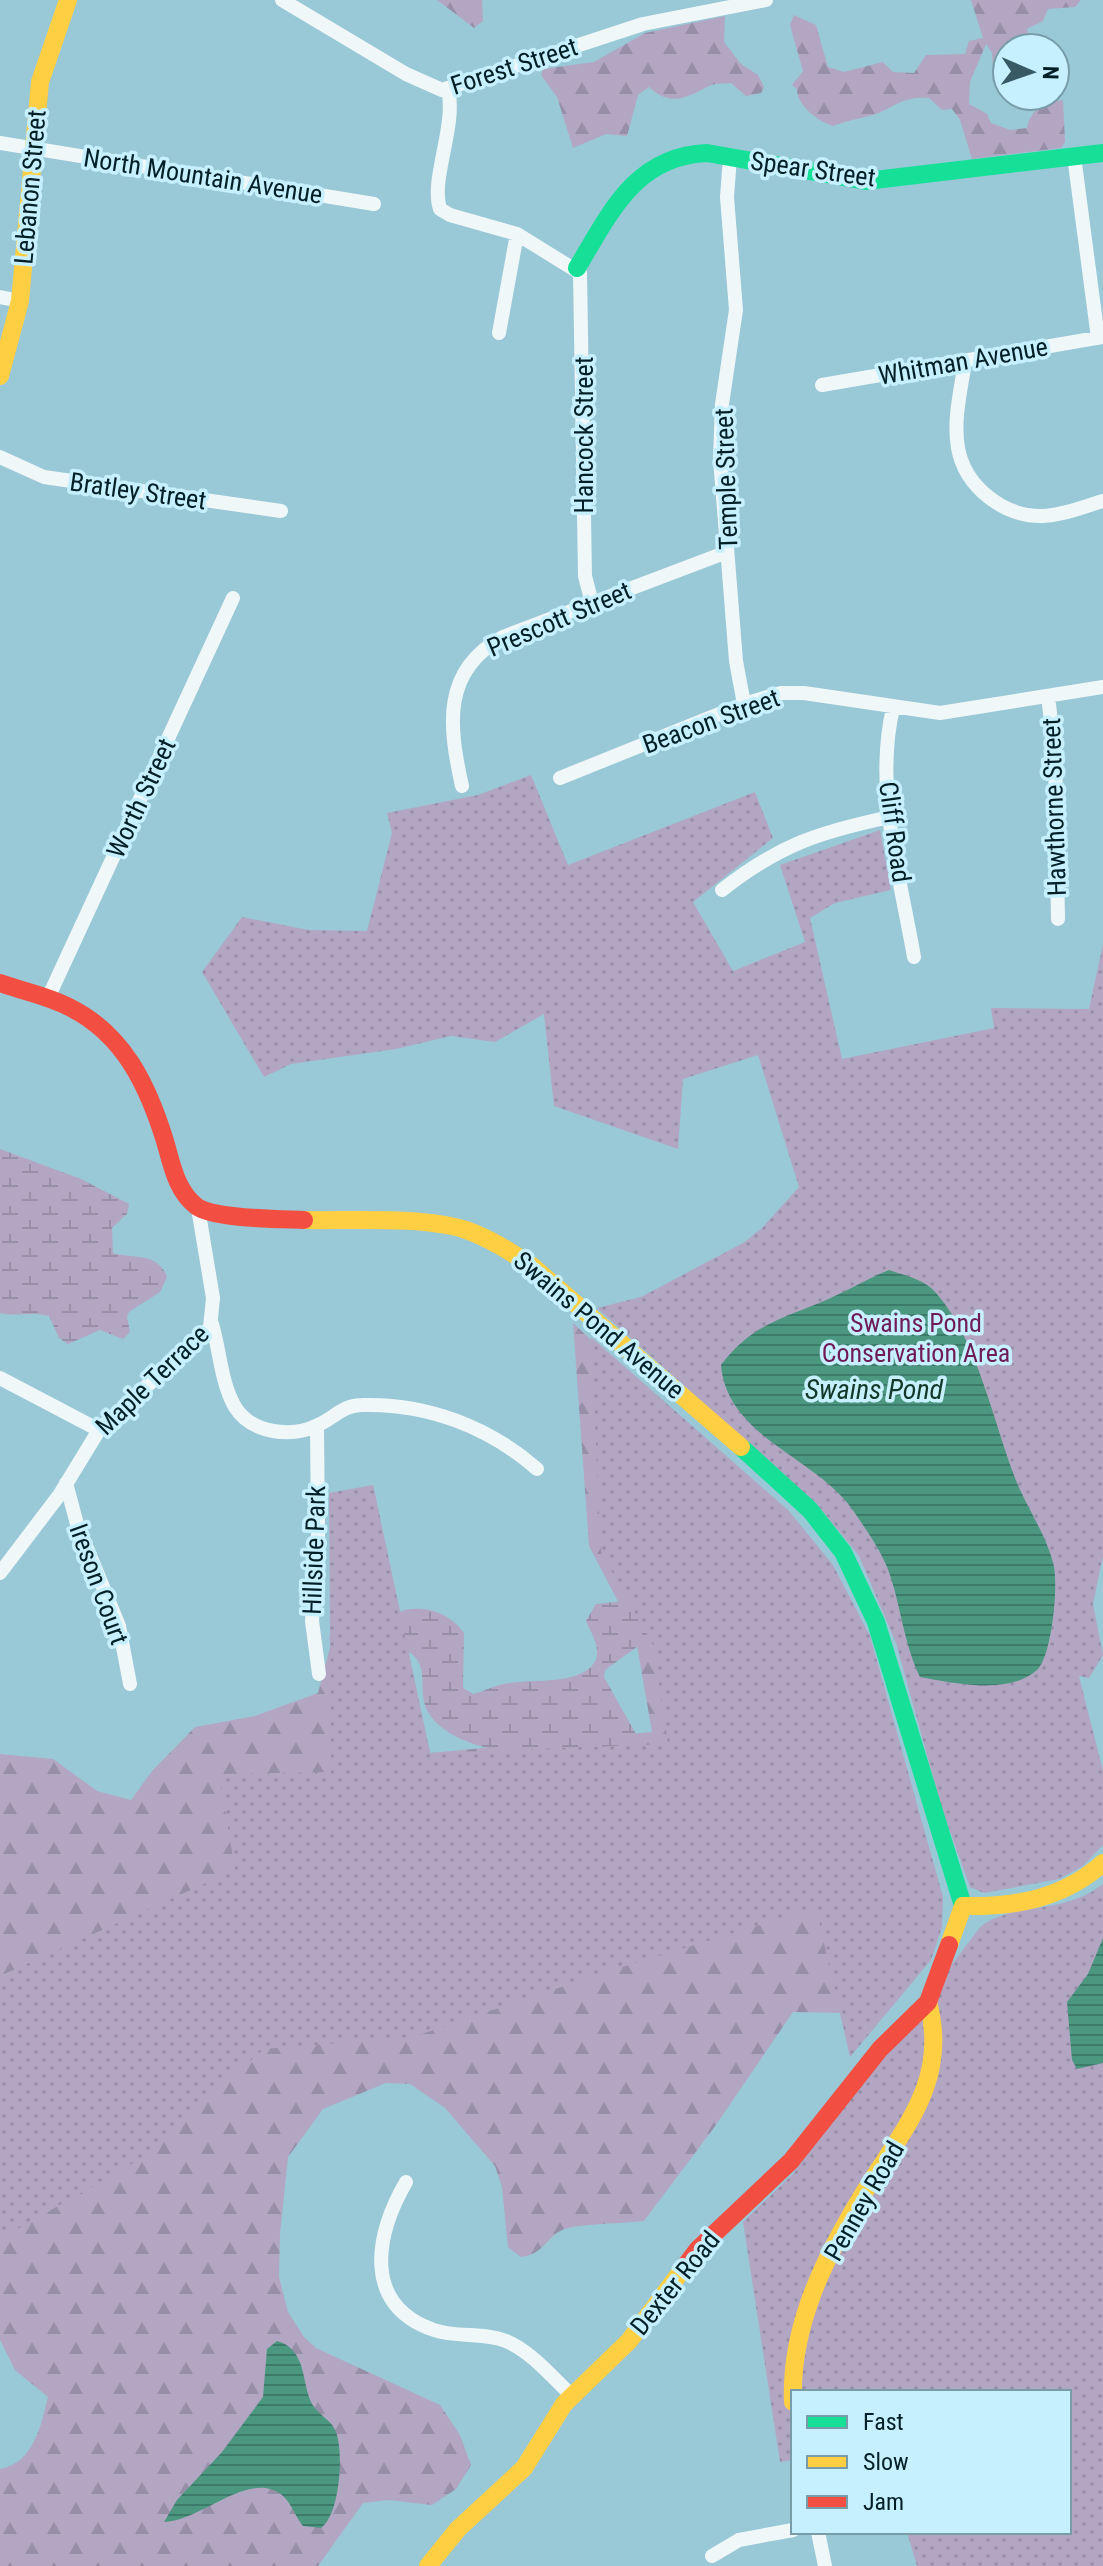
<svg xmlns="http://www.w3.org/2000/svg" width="1103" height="2566" viewBox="0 0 1103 2566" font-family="'Roboto Condensed',sans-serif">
	<defs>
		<pattern id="forest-firs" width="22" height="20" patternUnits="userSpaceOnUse" patternTransform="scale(2)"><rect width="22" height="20" fill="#b2a6c3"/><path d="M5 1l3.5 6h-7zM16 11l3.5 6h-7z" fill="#978ea8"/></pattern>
		<pattern id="wetland-marsh" width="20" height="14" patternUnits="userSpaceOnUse" patternTransform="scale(2)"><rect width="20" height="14" fill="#b2a6c3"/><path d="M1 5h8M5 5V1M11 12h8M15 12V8" fill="none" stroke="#978ea8"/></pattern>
		<pattern id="park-dots" width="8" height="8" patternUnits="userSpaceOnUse" patternTransform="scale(2)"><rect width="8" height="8" fill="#b2a6c3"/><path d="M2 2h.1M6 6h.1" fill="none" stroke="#978ea8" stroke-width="1.8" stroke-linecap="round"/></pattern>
		<pattern id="water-rules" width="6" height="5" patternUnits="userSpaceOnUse" patternTransform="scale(2)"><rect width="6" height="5" fill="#4b9780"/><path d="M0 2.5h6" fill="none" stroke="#3c7b69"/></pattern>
	</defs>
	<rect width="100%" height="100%" fill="#99c8d7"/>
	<!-- forest -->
	<path fill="url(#forest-firs)" d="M 437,0 L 482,0 L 483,21 L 474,28 Z
		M 971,0 L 1081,0 L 1075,7 L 1048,9 L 1043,21 L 1027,29 L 1032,48 L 1007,48 L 1007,62 L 997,71 L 993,69 L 992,53 L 986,44 L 970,82 L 969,104 L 987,114 L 991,123 L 1010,130 L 1027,128 C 1030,109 1046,102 1063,100 L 1065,142 L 1061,148 L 972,159 L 960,120 L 952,109 L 942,110 L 929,98 C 901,95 890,111 869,116 C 857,119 846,121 833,126 C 818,121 797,106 797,89 L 792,85 L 803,71 L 790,25 L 794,15 L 816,25 L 828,67 L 844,72 L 883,62 L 893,72 L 914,73 L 926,55 L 965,54 L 969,41 L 983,38 Z
		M 725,16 L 724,42 L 741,64 L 758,75 L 764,87 L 761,93 L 746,96 L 731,83 C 725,84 716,83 711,85 C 687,97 672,108 649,87 L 638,95 L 627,136 L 606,134 L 573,148 L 557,97 L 541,75 L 543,69 L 594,62 L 645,33 Z
		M 573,1323 L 706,1448 L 846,2013 L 793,2012 L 713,2129 L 644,2221 C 628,2223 574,2224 562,2230 C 546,2238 544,2254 521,2257 L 508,2247 L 502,2187 L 495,2166 L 445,2108 L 410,2084 L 386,2083 L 323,2109 L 288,2157 L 280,2234 L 279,2277 L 288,2312 L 304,2337 L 316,2348 L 440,2405 L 460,2435 L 471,2465 L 456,2489 L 432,2505 L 389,2500 L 363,2503 L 318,2566 L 0,2566 L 0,2469 C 34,2463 41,2425 48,2397 L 15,2370 L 0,2340 L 0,1754 L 53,1759 L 97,1791 L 131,1800 L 152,1771 L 195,1727 L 255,1716 L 318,1693 L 373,1485 L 430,1753 L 652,1732 L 635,1634 L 589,1546 Z"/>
	<!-- wetland -->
	<path fill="url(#wetland-marsh)" d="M 0,1149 L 81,1179 L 129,1204 L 127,1214 L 112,1228 L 113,1253 C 134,1259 158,1252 167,1277 L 160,1292 L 129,1312 L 127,1317 L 130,1332 L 123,1339 L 100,1330 L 68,1344 L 59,1338 L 49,1316 C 31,1311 18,1317 0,1313 Z
		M 651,1598 L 656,1633 L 605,1670 L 604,1677 L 637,1736 L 646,1758 C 589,1756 460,1766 428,1712 C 416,1691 432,1664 407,1651 L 338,1653 L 329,1638 L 333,1632 L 405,1610 C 427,1605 451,1614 464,1633 L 463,1688 L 473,1694 C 485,1691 497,1684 510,1683 C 534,1679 579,1685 594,1663 C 603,1650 591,1633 586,1621 L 596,1604 Z"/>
	<!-- park -->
	<path fill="url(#park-dots)" d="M 531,775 L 568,865 L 755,792 L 773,838 L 693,902 L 733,971 L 805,942 L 780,865 L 880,830 L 891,890 L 835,903 L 810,918 L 842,1059 L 994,1028 L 991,1008 L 1089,1009 L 1103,944 L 1103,1555 L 1093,1604 L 1103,1655 L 1089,1678 L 1079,1676 L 1103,1771 L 1103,1845 L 1083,1866 L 1059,1879 L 984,1893 L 970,1887 L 942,1809 L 896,1643 L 859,1556 L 816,1503 L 597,1308 L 641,1297 L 743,1243 L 761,1229 L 799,1187 L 758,1055 L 683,1079 L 678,1149 L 554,1106 L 544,1014 L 495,1042 L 451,1036 L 396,1049 L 291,1064 L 264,1077 L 202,972 L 242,917 L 309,930 L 367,931 L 392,833 L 387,813 L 478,795 Z
		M 591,1337 L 789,1511 L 833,1565 L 870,1636 L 943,1897 L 942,1927 L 931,1960 L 850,2057 L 816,1908 L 609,1971 L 413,2037 L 264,2049 L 177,2124 L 144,2157 L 0,2239 L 0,1976 L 235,1870 L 219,1774 L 331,1772 L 329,1493 L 373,1485 L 430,1753 L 668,1744 L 653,1645 L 601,1552 Z
		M 1103,1884 L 1103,2566 L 917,2566 L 907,2532 L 1069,2532 L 1069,2392 L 793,2392 L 793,2460 L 780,2462 L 743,2222 L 793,2174 L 981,1926 C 1014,1902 1064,1915 1103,1884 Z"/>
	<!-- water -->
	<path fill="url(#water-rules)" d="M 889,1270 C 906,1276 925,1279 937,1294 C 978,1342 993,1421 1015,1478 C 1027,1509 1047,1535 1054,1567 C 1058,1587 1052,1654 1038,1669 C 1010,1696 953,1683 920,1677 C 904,1644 901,1607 889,1572 C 881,1550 865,1528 852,1509 C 815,1457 727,1437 721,1365 C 747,1331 771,1322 809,1307 C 837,1297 862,1281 889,1270 Z
		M 1103,1938 L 1103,2063 L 1077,2069 L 1072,2060 L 1067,2002 L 1088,1974 Z
		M 277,2341 C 307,2349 301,2382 312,2404 C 318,2415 332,2420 336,2432 C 344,2453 340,2514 321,2528 L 303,2526 C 295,2516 292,2504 282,2495 C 249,2469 200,2522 164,2522 L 177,2500 L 222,2452 L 263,2397 L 267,2349 Z"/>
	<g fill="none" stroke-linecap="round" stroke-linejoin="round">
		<!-- street -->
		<path stroke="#f0f7f9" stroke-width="14" d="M 282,0 L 406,74 L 442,90 L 643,24 L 766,0
			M 448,89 C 457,126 430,179 440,209 L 450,215 L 517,234 L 580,273 L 585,576 L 592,603
			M 0,143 L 374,204
			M 1074,156 L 1098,338
			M 730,157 L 727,197 L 736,310 L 722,404 L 720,459 L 736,661 L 744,704
			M 0,297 L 20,301
			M 499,333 L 517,234
			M 965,362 C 961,389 953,420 958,448 C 965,487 1004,517 1043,516 C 1064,515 1083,507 1103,501
			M 822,385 L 1103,337
			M 0,457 L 44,477 L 281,511
			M 1048,696 L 1055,755 L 1058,919
			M 893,708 C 874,789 900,876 914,957
			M 560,778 L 744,704 L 781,693 L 804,693 L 940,713 L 1103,687
			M 462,786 C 449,727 441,671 503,637 L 727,552
			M 722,890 C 779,845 819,832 890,817
			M 48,998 L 233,598
			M 212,1324 C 220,1351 221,1383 235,1407 C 252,1434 292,1438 318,1425 C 334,1418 343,1405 362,1405 C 427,1403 489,1427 537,1469
			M 0,1378 L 99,1430
			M 317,1426 L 318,1536 L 312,1621 L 319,1674
			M 66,1483 L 77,1524 L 119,1626 L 130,1684
			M 0,1573 L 60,1494 L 99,1430 L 210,1328 L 213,1298 L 198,1208
			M 406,2182 C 376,2234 361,2305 434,2330 C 457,2338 483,2332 506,2341 C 532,2352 552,2377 572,2396
			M 818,2532 L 825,2566
			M 712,2556 L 739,2540 L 793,2530"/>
		<!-- fast -->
		<path stroke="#16e098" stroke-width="18" d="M 577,268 C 610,213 635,156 707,153 L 866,181 L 1103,153
			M 741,1447 L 810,1510 L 843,1552 L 876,1622 L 963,1906"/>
		<!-- slow -->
		<path stroke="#ffcf43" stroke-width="18" d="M 0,376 L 20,301 L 40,82 L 68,0
			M 304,1220 C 350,1221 424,1216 466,1230 C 491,1239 511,1252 532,1266 L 741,1447
			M 949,1945 L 963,1906 C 1015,1907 1063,1899 1103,1863
			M 793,2402 C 790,2327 824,2259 862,2196 C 901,2131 950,2083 928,2002
			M 428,2566 L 458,2529 L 524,2468 L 564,2404 L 629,2341 L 686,2265"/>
		<!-- jam -->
		<path stroke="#f24e42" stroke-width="18" d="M 0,983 C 22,991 48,996 69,1007 C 124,1034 148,1086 165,1141 C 172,1165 176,1190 196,1206 C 213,1219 280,1219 304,1220
			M 686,2265 L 698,2249 L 791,2161 L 880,2049 L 928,2002 L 949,1945"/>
	</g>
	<g text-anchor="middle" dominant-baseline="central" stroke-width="7" stroke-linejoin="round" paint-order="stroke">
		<!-- street labels -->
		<g font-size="26" fill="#021f27" stroke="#c7f0fe">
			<text transform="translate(514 66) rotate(-18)">Forest Street</text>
			<text transform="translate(813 169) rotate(8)">Spear Street</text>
			<text transform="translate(203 176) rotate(9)">North Mountain Avenue</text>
			<text transform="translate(30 187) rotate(-85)">Lebanon Street</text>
			<text transform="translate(963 361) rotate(-10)">Whitman Avenue</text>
			<text transform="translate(584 435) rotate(-90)">Hancock Street</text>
			<text transform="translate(726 479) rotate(-92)">Temple Street</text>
			<text transform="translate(138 491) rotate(8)">Bratley Street</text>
			<text transform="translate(559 619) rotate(-23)">Prescott Street</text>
			<text transform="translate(711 721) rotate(-20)">Beacon Street</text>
			<text transform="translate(141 798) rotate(-65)">Worth Street</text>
			<text transform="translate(1054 807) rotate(-92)">Hawthorne Street</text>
			<text transform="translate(895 832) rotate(82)">Cliff Road</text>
			<text transform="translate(599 1325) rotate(40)">Swains Pond Avenue</text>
			<text transform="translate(152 1380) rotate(-44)">Maple Terrace</text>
			<text transform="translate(314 1550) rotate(-88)">Hillside Park</text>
			<text transform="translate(99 1584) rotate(70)">Ireson Court</text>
			<text transform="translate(864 2201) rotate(-60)">Penney Road</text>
			<text transform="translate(675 2283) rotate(-51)">Dexter Road</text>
		</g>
		<!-- park labels -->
		<g font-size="26" fill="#6e1b58" stroke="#c7f0fe">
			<text x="916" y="1323">Swains Pond<tspan x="916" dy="30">Conservation Area</tspan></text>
		</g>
		<!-- water labels -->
		<g font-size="28" font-style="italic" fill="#143928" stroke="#c7f0fe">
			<text x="874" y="1389">Swains Pond</text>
		</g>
	</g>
	<!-- legend -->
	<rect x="791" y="2390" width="280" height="144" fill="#c7f0fe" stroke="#789ca8" stroke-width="2"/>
	<rect x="807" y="2416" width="40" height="12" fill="#16e098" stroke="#789ca8" stroke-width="2"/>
	<text x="863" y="2430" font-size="24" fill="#021f27">Fast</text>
	<rect x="807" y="2456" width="40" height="12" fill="#ffcf43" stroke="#789ca8" stroke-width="2"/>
	<text x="863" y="2470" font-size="24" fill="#021f27">Slow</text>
	<rect x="807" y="2496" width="40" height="12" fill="#f24e42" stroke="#789ca8" stroke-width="2"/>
	<text x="863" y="2510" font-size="24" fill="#021f27">Jam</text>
	<!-- north arrow -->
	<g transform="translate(1031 72) rotate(92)"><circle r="38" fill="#c7f0fe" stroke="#789ca8" stroke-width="2"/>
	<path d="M0-6L14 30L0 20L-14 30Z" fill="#375a65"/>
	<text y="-12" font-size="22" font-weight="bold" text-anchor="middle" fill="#021f27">N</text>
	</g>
</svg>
